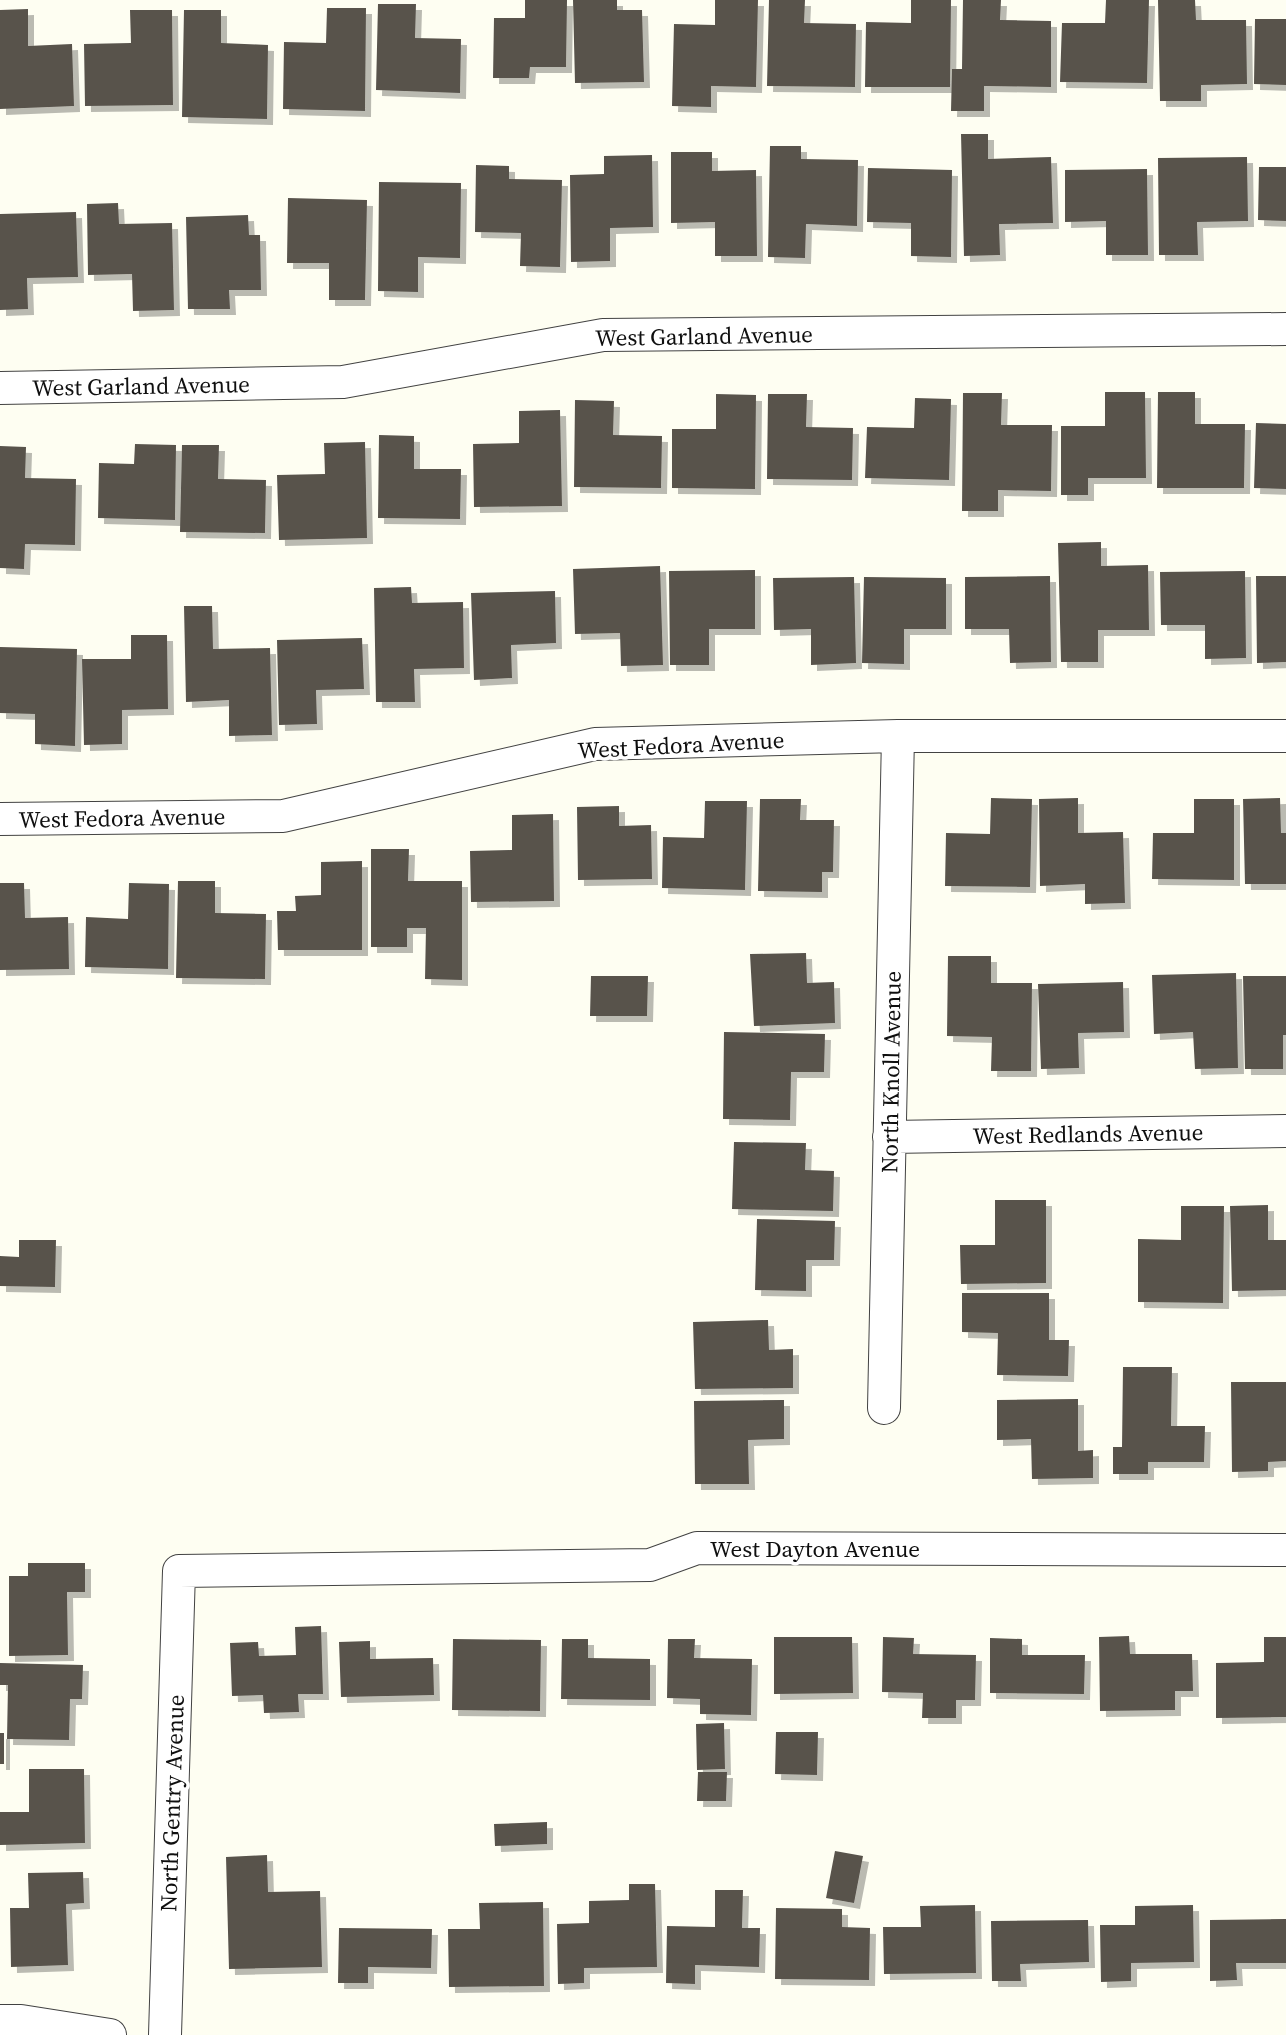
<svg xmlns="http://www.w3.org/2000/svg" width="1286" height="2035" viewBox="0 0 1286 2035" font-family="'Source Serif 4',serif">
	<defs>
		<filter id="shadow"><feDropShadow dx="6" dy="6" stdDeviation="0" flood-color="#0004"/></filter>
	</defs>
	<rect width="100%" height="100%" fill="#fefef2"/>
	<!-- building -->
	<path fill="#58534c" filter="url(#shadow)" d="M 525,0 L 567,0 L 566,67 L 530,67 L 529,78 L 493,78 L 494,18 L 525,18 Z
		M 573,0 L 617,0 L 617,10 L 642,10 L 644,82 L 575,83 Z
		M 715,0 L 758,0 L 756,87 L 711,86 L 711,107 L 672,106 L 674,24 L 715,25 Z
		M 769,0 L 805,0 L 804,23 L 856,24 L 855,87 L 767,86 Z
		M 911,0 L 951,0 L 950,87 L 865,87 L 866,22 L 911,23 Z
		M 963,0 L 1001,0 L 1000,20 L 1051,21 L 1051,87 L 984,86 L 984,111 L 951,111 L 952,69 L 962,69 Z
		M 1106,0 L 1149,0 L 1147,83 L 1060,82 L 1062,23 L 1105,23 Z
		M 1158,0 L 1195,0 L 1196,20 L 1246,20 L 1247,84 L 1201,85 L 1201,101 L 1160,101 Z
		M 378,4 L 416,4 L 415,38 L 461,39 L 460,93 L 376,90 Z
		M 327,8 L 366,8 L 365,111 L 283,109 L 284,42 L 326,43 Z
		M 28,9 L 28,46 L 72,44 L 74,106 L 0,109 L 0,10 Z
		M 130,10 L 172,10 L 173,105 L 85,106 L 84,44 L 131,43 Z
		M 184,10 L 221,10 L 221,43 L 268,45 L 267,119 L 182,117 Z
		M 1255,19 L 1286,19 L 1286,85 L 1254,84 Z
		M 961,134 L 988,134 L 988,159 L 1051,157 L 1053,223 L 999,224 L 1000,255 L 964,256 Z
		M 770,146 L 801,146 L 801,159 L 858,160 L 857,226 L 806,224 L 805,258 L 768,257 Z
		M 671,152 L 712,152 L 712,171 L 756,170 L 757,256 L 715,256 L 715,222 L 671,223 Z
		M 652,155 L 653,227 L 610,228 L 610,261 L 571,262 L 570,175 L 604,174 L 604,156 Z
		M 1247,157 L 1248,221 L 1197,222 L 1198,255 L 1159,255 L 1158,158 Z
		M 476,165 L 509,166 L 509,179 L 562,180 L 560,267 L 520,266 L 521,233 L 475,232 Z
		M 1259,167 L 1286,167 L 1286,221 L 1258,220 Z
		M 868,168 L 952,170 L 951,257 L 911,256 L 911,223 L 867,222 Z
		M 1147,169 L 1148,255 L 1106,255 L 1106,221 L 1065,222 L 1065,170 Z
		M 379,182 L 461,183 L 460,258 L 418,257 L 418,292 L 378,291 Z
		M 288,198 L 367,200 L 365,300 L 329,300 L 329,263 L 287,263 Z
		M 118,203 L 119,224 L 172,223 L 174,310 L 133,311 L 132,274 L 88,275 L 87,204 Z
		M 76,212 L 78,277 L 27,278 L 28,309 L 0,310 L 0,214 Z
		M 248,215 L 249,235 L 260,235 L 261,290 L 229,290 L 230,309 L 188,309 L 186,217 Z
		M 1105,392 L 1145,392 L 1146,478 L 1088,478 L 1088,495 L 1061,495 L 1061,426 L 1105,426 Z
		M 1158,392 L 1195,392 L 1195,424 L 1245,424 L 1244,488 L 1157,488 Z
		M 963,393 L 1002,393 L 1001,425 L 1052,425 L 1051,491 L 998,490 L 998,511 L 962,511 Z
		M 716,394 L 756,395 L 755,489 L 672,488 L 672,429 L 716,429 Z
		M 768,394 L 807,394 L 806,427 L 853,428 L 852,480 L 767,479 Z
		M 915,398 L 951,399 L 949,480 L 865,478 L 867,427 L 914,428 Z
		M 575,400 L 614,401 L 613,435 L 662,436 L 661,488 L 574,487 Z
		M 560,410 L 562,506 L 474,507 L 473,444 L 519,443 L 519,411 Z
		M 1256,423 L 1286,424 L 1286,489 L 1254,488 Z
		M 379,435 L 414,436 L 414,469 L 461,469 L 460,519 L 378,518 Z
		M 365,442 L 367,538 L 279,540 L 277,475 L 325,474 L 324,443 Z
		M 135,444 L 176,445 L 175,520 L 98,518 L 99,463 L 134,464 Z
		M 182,445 L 219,445 L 218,479 L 266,480 L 265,533 L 180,532 Z
		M 0,446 L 26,447 L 25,478 L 76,479 L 75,545 L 25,544 L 24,569 L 0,568 Z
		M 1101,542 L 1101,566 L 1148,565 L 1149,630 L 1098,630 L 1098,662 L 1061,662 L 1058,543 Z
		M 660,566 L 663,665 L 621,666 L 620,633 L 575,634 L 573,569 Z
		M 755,570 L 755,629 L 709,629 L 709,665 L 670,665 L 669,571 Z
		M 1245,571 L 1246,658 L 1205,659 L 1205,625 L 1161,625 L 1160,572 Z
		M 1050,576 L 1051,662 L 1010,663 L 1009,629 L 965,629 L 965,577 Z
		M 1256,576 L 1286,576 L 1286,662 L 1257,663 Z
		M 854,577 L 856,663 L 811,665 L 811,629 L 774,630 L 773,578 Z
		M 864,577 L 946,578 L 946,629 L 904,629 L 904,664 L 862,663 Z
		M 411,587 L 412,603 L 463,602 L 464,668 L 414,669 L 415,702 L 376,702 L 374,588 Z
		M 555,591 L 556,643 L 511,645 L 512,678 L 474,680 L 471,593 Z
		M 184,606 L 212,606 L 213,649 L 270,648 L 272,735 L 229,736 L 229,700 L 186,702 Z
		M 131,635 L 167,635 L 168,709 L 122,710 L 122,744 L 84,745 L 82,659 L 131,659 Z
		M 362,638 L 364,689 L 316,690 L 317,724 L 279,725 L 277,640 Z
		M 0,647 L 77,649 L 75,746 L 35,744 L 35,714 L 0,713 Z
		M 991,798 L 1032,799 L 1030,887 L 945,886 L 946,833 L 990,834 Z
		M 1078,798 L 1078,833 L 1123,832 L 1125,903 L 1085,904 L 1085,884 L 1040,886 L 1039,799 Z
		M 1280,798 L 1281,833 L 1286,833 L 1286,884 L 1245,884 L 1243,799 Z
		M 760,799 L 801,799 L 800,820 L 834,820 L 833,872 L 822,872 L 822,892 L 758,891 Z
		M 1194,799 L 1234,799 L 1234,880 L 1152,879 L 1153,833 L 1194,833 Z
		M 705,801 L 747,801 L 745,890 L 662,888 L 663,837 L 704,838 Z
		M 619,806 L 619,826 L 651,825 L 652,879 L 578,880 L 577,807 Z
		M 553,814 L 554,901 L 471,902 L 470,851 L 512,850 L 512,815 Z
		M 371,849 L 409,849 L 408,881 L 462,881 L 462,980 L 425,979 L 426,928 L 407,928 L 407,947 L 371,947 Z
		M 362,861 L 362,950 L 278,950 L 277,911 L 296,911 L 295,896 L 321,895 L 321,862 Z
		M 178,881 L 215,881 L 215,913 L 266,914 L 265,979 L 176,978 Z
		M 0,883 L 24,883 L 25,918 L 68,917 L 69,969 L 0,970 Z
		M 129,883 L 169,884 L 168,969 L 85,967 L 86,917 L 128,919 Z
		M 806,953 L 807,983 L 834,982 L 835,1023 L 754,1026 L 750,954 Z
		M 948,956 L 991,956 L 991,983 L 1032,983 L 1031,1071 L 991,1071 L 992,1037 L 947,1036 Z
		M 1236,973 L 1238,1068 L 1195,1069 L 1193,1032 L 1154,1034 L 1152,975 Z
		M 591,976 L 648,976 L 647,1016 L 590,1016 Z
		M 1243,976 L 1286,976 L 1286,1035 L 1283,1035 L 1283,1069 L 1245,1069 Z
		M 1123,982 L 1124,1032 L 1078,1033 L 1079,1068 L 1041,1069 L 1038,984 Z
		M 724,1032 L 825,1034 L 824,1072 L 791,1072 L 790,1120 L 723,1119 Z
		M 734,1142 L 806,1143 L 805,1170 L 834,1171 L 833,1211 L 732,1209 Z
		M 995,1200 L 1046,1200 L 1046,1283 L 961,1284 L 960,1245 L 995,1245 Z
		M 1268,1205 L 1268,1240 L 1286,1240 L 1286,1290 L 1232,1291 L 1230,1206 Z
		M 1181,1206 L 1224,1206 L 1223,1303 L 1138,1302 L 1138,1239 L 1181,1240 Z
		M 757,1219 L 835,1221 L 834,1260 L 806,1260 L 806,1291 L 755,1290 Z
		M 19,1240 L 56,1240 L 55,1287 L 0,1286 L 0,1256 L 19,1257 Z
		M 962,1293 L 1049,1293 L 1049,1340 L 1069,1340 L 1068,1376 L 997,1375 L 998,1333 L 962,1332 Z
		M 768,1320 L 769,1350 L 793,1349 L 793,1388 L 695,1389 L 693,1322 Z
		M 1123,1367 L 1172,1367 L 1171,1426 L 1205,1426 L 1204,1462 L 1148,1462 L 1148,1474 L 1113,1474 L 1113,1447 L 1122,1447 Z
		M 1231,1382 L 1286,1382 L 1286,1461 L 1268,1462 L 1268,1471 L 1232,1472 Z
		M 1078,1399 L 1078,1451 L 1093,1450 L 1093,1478 L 1032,1479 L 1031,1439 L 997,1440 L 997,1400 Z
		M 784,1400 L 784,1439 L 748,1440 L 749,1484 L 695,1484 L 694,1401 Z
		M 28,1563 L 85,1563 L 85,1592 L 67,1592 L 68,1655 L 9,1656 L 9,1576 L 28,1576 Z
		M 321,1626 L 323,1694 L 298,1694 L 299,1712 L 264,1713 L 263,1695 L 232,1696 L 230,1643 L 258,1642 L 259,1656 L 296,1655 L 295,1627 Z
		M 1129,1636 L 1130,1654 L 1192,1654 L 1193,1691 L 1175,1691 L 1175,1710 L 1100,1711 L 1099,1637 Z
		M 774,1637 L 852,1637 L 853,1693 L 774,1694 Z
		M 883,1637 L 914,1638 L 913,1654 L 976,1655 L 975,1700 L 956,1700 L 956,1718 L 922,1718 L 923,1693 L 882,1692 Z
		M 1264,1637 L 1286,1637 L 1286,1717 L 1216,1718 L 1216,1663 L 1264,1662 Z
		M 990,1638 L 1022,1639 L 1022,1655 L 1085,1655 L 1084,1694 L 990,1693 Z
		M 453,1639 L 541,1640 L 540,1711 L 452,1710 Z
		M 562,1639 L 588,1639 L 588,1658 L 650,1659 L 650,1700 L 561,1699 Z
		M 668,1639 L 695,1639 L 694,1658 L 752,1659 L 751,1715 L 700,1714 L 700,1699 L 667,1698 Z
		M 370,1641 L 370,1659 L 433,1658 L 434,1695 L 341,1697 L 339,1642 Z
		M 0,1663 L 83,1665 L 82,1699 L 70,1699 L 69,1740 L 7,1739 L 8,1685 L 0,1685 Z
		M 724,1723 L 725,1769 L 697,1770 L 696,1724 Z
		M 776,1732 L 818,1732 L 817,1775 L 775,1774 Z
		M 0,1733 L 4,1733 L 4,1764 L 0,1764 Z
		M 29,1769 L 84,1769 L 85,1843 L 0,1845 L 0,1812 L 29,1812 Z
		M 698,1772 L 727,1772 L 726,1801 L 697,1801 Z
		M 547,1822 L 547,1844 L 495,1846 L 494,1824 Z
		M 835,1851 L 863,1856 L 854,1903 L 826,1898 Z
		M 267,1855 L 268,1892 L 320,1891 L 322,1967 L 229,1969 L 226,1857 Z
		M 83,1872 L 84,1903 L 66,1904 L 68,1965 L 11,1967 L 10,1908 L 29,1908 L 28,1873 Z
		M 629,1884 L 655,1884 L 657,1967 L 584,1968 L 584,1983 L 558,1984 L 557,1924 L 589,1923 L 589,1901 L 629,1900 Z
		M 715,1890 L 743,1890 L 742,1928 L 760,1928 L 759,1967 L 695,1965 L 695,1984 L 666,1983 L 667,1926 L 715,1927 Z
		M 543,1902 L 544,1986 L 449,1987 L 448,1929 L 480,1929 L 479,1903 Z
		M 975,1905 L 976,1973 L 884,1974 L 883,1927 L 921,1927 L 920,1906 Z
		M 1193,1905 L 1194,1962 L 1131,1963 L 1131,1981 L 1101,1982 L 1100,1925 L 1135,1925 L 1135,1906 Z
		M 776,1908 L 842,1909 L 842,1927 L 870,1928 L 869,1980 L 775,1979 Z
		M 1286,1919 L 1286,1963 L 1236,1963 L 1237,1980 L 1210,1981 L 1210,1920 Z
		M 1088,1920 L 1089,1962 L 1020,1964 L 1021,1981 L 992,1981 L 991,1921 Z
		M 339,1928 L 432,1929 L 431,1968 L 368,1967 L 368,1983 L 338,1983 Z"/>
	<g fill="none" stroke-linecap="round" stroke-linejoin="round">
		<!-- street casing -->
		<g stroke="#424242" stroke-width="34">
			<path id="street" d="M 0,388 L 343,382 L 603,335 L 1286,329
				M 0,819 L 283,816 L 595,744 L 898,736 L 1286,736
				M 889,1137 L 1286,1131
				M 884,1408 L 898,736
				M 0,2021 L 21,2021 L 110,2035
				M 165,2035 L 179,1571 L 650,1565 L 697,1548 L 1286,1550"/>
		</g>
		<!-- street -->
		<use href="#street" stroke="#fff" stroke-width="32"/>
	</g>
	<g text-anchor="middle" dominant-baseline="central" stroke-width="7" stroke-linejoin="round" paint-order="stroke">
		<!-- street labels -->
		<g font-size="23" fill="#0f0f0f" stroke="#fff">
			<text transform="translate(704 336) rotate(-1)">West Garland Avenue</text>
			<text transform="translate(141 386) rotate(-1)">West Garland Avenue</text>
			<text transform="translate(681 745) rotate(-3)">West Fedora Avenue</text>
			<text transform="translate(122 818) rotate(-1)">West Fedora Avenue</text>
			<text transform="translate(891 1072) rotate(-89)">North Knoll Avenue</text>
			<text transform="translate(1088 1134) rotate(-1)">West Redlands Avenue</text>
			<text x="815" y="1549">West Dayton Avenue</text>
			<text transform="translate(172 1803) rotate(-88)">North Gentry Avenue</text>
		</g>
	</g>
</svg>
